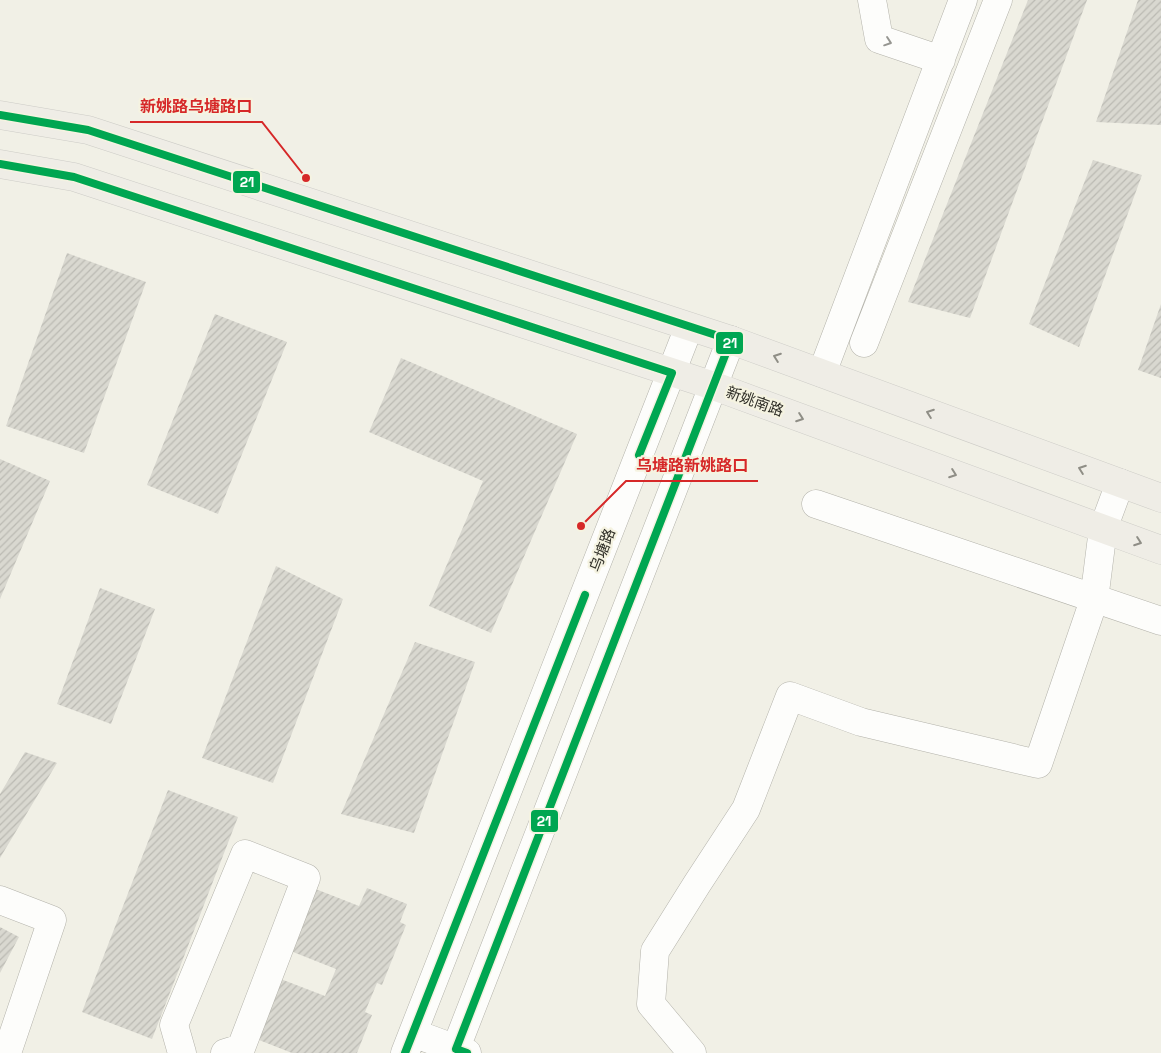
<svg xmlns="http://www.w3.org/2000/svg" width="1161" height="1053" viewBox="0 0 1161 1053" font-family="'Space Grotesk','Noto Sans SC',sans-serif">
	<defs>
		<pattern id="building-hatch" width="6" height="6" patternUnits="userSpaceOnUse" patternTransform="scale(1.25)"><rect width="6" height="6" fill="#d9d8d0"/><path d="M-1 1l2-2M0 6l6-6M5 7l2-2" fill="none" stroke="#bbbab3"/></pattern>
	</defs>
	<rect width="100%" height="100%" fill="#f1f0e6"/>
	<!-- building -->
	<path fill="url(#building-hatch)" d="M 1028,0 L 1087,0 L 970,318 L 908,302 Z
		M 1138,0 L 1161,0 L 1161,125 L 1096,122 Z
		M 1093,160 L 1142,175 L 1079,347 L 1029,324 Z
		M 67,253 L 146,282 L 84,453 L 6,426 Z
		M 1161,304 L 1161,378 L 1138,370 Z
		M 215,314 L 287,342 L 218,514 L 147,485 Z
		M 401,358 L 577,434 L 491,633 L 429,606 L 483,481 L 369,432 Z
		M 0,459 L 50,481 L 0,599 Z
		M 276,566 L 343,599 L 273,783 L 202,758 Z
		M 100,588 L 155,609 L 111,724 L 57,704 Z
		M 415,642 L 475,662 L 414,833 L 341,814 Z
		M 25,752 L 57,763 L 0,858 L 0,794 Z
		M 168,790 L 238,817 L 152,1039 L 82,1012 Z
		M 313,888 L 359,906 L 367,888 L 407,904 L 400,922 L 406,925 L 382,985 L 377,983 L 365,1012 L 372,1015 L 357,1053 L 292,1053 L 254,1038 L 278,978 L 325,996 L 336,969 L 288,950 Z
		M 0,927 L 19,937 L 0,973 Z"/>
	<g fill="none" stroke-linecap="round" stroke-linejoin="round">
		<!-- minor casing -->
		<g stroke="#b3b2aa" stroke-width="29">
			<path id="minor" d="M 872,0 L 879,39 L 941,60
				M 864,343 L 998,0
				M 822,373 L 963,0
				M 816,504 L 1161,621
				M 0,900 L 52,920 L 7,1053
				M 413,1033 L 467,1053
				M 182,1053 L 174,1025 L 245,854 L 306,878 L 241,1048 L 225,1053
				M 405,1053 L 689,327
				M 454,1053 L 731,340
				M 692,1053 L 651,1004 L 655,951 L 697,884 L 746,809 L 790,696 L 861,722 L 1038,764 L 1094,600 L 1103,529 L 1120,483"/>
		</g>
		<!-- major casing -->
		<g stroke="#cdccc7" stroke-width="29">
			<path id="major" d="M 0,115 L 88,130 L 731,340 L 1161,498
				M 0,164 L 74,177 L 714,386 L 1161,550"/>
		</g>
		<!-- minor -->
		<use href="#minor" stroke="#fdfdfb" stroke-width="28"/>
		<!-- major -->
		<use href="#major" stroke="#efede6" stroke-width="28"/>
		<!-- bus-1 casing -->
		<g stroke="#f5f3e1" stroke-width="11">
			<path id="bus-1" d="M 0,115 L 88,130 L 731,340 L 456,1049 L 467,1053
				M 0,164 L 74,177 L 672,373 L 639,455
				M 405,1053 L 585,595"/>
		</g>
		<!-- bus-1 -->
		<use href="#bus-1" stroke="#00a651" stroke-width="8"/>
	</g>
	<!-- one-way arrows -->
	<defs><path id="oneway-chevron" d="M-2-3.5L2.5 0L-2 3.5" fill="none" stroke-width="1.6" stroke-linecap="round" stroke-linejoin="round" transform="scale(1.25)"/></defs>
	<use stroke="#969691" href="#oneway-chevron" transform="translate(888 42) rotate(19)"/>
	<g stroke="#8f8e86">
		<use href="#oneway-chevron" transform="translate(777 357) rotate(-160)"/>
		<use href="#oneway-chevron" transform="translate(930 413) rotate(-160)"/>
		<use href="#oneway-chevron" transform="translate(800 418) rotate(20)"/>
		<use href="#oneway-chevron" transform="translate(1082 469) rotate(-160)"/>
		<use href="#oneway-chevron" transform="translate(953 474) rotate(20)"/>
		<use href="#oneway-chevron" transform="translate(1138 542) rotate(20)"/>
	</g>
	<g text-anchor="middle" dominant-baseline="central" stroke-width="4.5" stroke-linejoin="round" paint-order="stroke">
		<!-- street labels -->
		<g font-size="15" fill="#2f2e27" stroke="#f5f3e1">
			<text transform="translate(755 401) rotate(20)">新姚南路</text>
			<text transform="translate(602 550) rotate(-69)">乌塘路</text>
		</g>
	</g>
	<!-- callouts -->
	<path fill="none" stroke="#d62828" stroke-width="2" d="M306 178L262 122H130M581 526L626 481H758"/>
	<g fill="#d62828" stroke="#f5f3e1" stroke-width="2">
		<circle cx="306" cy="178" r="5"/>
		<circle cx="581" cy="526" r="5"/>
	</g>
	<g font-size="16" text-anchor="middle" font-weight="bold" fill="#d62828" stroke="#f5f3e1" stroke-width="4.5" stroke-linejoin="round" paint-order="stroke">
		<text x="196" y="112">新姚路乌塘路口</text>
		<text x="692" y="471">乌塘路新姚路口</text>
	</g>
	<g stroke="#f5f3e1" stroke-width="2">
		<rect x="232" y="170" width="29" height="24" rx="5" fill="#00a651"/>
		<rect x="715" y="331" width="29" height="24" rx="5" fill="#00a651"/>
		<rect x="530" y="809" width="29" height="24" rx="5" fill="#00a651"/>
	</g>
	<g font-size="14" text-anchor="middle" font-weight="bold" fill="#fff">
		<text x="247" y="187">21</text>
		<text x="730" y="348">21</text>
		<text x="544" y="826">21</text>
	</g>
</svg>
